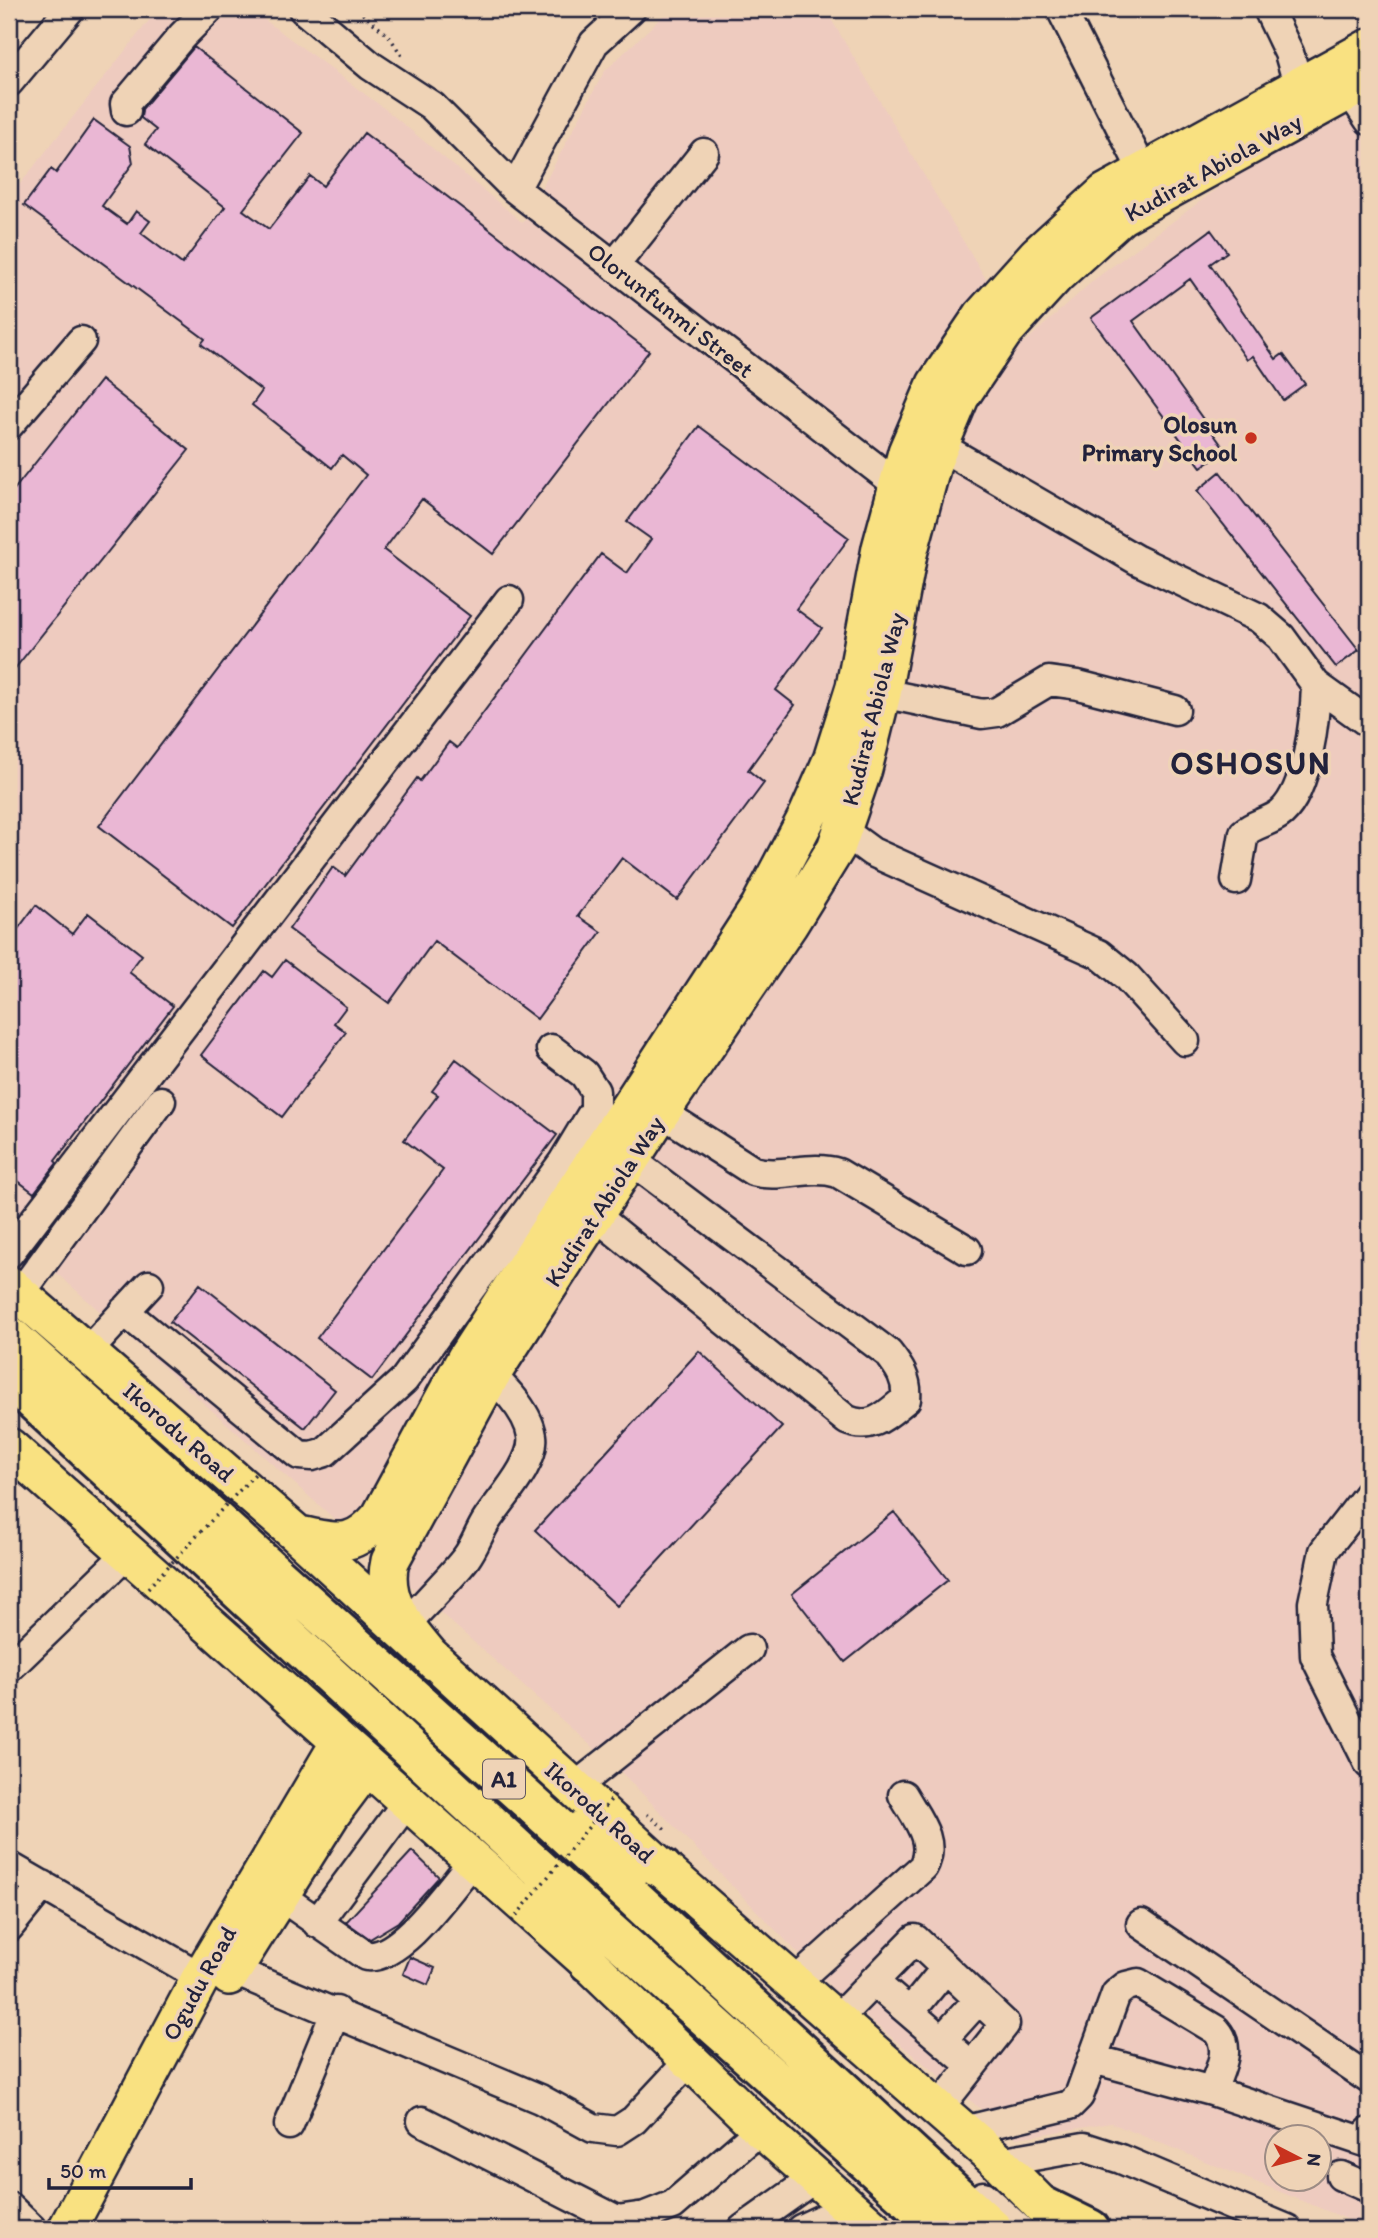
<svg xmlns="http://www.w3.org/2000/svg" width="1378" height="2238" viewBox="0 0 1378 2238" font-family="Itim,sans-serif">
	<rect width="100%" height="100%" fill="#efd3b6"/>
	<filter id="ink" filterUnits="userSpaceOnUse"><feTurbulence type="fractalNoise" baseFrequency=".0143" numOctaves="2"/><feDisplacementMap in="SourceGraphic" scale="14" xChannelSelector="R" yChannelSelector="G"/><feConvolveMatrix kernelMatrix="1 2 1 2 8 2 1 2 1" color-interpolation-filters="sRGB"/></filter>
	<g filter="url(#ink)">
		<!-- built -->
		<path fill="#eecbbf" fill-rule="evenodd" d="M 158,9 L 250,9 L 385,109 L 523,223 L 604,72 L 670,9 L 825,9 L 1024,343 L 1095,279 L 1225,183 L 1369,97 L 1369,2228 L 1111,2123 L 1017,2138 L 840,1996 L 624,1775 L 9,1231 L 9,198 ZM 1276,2136 L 1318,2136 L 1318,2178 L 1276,2178 Z"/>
		<!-- building -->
		<path fill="#eab7d4" stroke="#22223b" stroke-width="2" d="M 194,47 L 303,133 L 243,210 L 269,229 L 310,176 L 323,186 L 364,133 L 649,351 L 493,554 L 422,499 L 384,550 L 470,616 L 232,928 L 99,826 L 366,475 L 342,455 L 332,468 L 252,405 L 262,391 L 201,344 L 205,339 L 24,205 L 51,169 L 56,173 L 94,120 L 130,146 L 133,163 L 102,206 L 127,224 L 136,211 L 150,221 L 141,233 L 182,264 L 225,207 L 145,144 L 156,130 L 141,118 L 142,109 Z
			M 1211,230 L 1227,252 L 1210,264 L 1276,359 L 1283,354 L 1305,384 L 1283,400 L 1253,356 L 1247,360 L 1190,279 L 1133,321 L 1225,450 L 1201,467 L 1091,318 Z
			M 101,380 L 189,450 L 9,676 L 9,496 Z
			M 699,426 L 849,538 L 796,609 L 822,628 L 776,690 L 795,705 L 748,770 L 764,783 L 677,900 L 622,858 L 578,916 L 601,932 L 537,1019 L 434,941 L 389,1003 L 289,929 L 333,867 L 345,876 L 417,778 L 420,781 L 449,742 L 457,748 L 601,554 L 627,573 L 651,539 L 627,522 Z
			M 1220,472 L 1359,650 L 1336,667 L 1197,491 Z
			M 36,905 L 72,934 L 88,913 L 142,955 L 129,972 L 173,1006 L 55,1161 L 57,1163 L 34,1193 L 9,1174 L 9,941 Z
			M 285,960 L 346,1007 L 334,1023 L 346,1032 L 282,1117 L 201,1055 L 264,971 L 272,977 Z
			M 456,1059 L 557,1135 L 372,1380 L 317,1338 L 443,1170 L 404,1140 L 438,1095 L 432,1091 Z
			M 200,1284 L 335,1390 L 305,1428 L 170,1322 Z
			M 699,1351 L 782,1427 L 617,1606 L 535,1530 Z
			M 894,1512 L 948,1580 L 845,1662 L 792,1594 Z
			M 412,1851 L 439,1877 L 398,1922 L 370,1939 L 346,1922 Z
			M 410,1957 L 435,1968 L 428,1985 L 403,1974 Z"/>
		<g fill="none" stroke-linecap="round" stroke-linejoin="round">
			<!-- minor casing -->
			<g stroke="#22223b" stroke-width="33">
				<path id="minor" d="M 303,9 L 371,66 L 432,106 L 515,189 L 898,485 L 914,493
					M 1061,9 L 1144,173
					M 1268,9 L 1289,53 L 1299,87
					M 1340,76 L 1369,120
					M 9,82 L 70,9
					M 126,111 L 125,104 L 182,36 L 209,9
					M 515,189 L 594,43 L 631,9
					M 614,266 L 704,153
					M 9,425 L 81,341
					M 938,445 L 1137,560 L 1259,618 L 1281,637 L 1316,685 L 1369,723
					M 882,693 L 982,714 L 997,712 L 1049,681 L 1078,685 L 1175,710
					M 842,830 L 872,852 L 1099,954 L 1126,976 L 1185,1041
					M 1236,880 L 1244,833 C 1255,823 1271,822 1282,812 C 1308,788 1315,719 1316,685
					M 661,1112 L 753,1171 C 781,1179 809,1164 838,1173 L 967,1250
					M 595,1215 L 847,1420 C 873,1431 887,1414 906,1399 C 908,1379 899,1367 888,1353 L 631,1160
					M 9,1253 L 509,600
					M 20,1294 L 161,1101
					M 124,1311 L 299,1455 L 312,1456 L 325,1452 L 404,1380 L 563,1162 L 595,1109 L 595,1091 L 584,1074 L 551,1049
					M 87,1352 L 149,1285
					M 1369,1493 L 1324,1551 L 1313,1603 L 1315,1656 L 1369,1764
					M 405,1625 C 425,1603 448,1581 466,1558 C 475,1546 479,1532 487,1520 C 500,1500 536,1462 532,1436 C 528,1410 499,1380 477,1366
					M 9,1668 L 128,1553
					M 574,1788 L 749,1649
					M 9,1866 L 201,1977
					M 263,1884 L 366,1956 C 401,1961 451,1886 473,1861
					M 317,1923 L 407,1802
					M 1141,1924 L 1369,2079
					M 9,1927 L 43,1885
					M 232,1970 L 540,2099 L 593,2128 L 617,2131 L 634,2120 L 690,2060
					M 873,1981 L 972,2066
					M 794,1983 L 923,1867 C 937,1841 916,1818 903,1795
					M 910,2012 L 946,1968
					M 836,2020 L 915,1939 L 1005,2024 L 938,2109
					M 942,2040 L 979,1999
					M 1093,2059 L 1212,2091 L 1365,2142 L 1369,2132
					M 422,2121 L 617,2220 L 645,2216 L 673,2205 L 761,2129
					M 289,2125 L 336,2011
					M 963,2131 L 1070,2105 L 1079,2096 L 1116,1994 L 1126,1986 L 1138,1983 L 1216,2030 C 1233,2049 1219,2070 1212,2091
					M 999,2162 L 1084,2147 L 1121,2159 L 1287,2229
					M 1341,2176 L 1369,2188
					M 983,2196 L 1019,2229
					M 9,2207 L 32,2229
					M 743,2229 L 816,2177
					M 801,2229 L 850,2206"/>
			</g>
			<!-- major casing -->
			<g stroke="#22223b" stroke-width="42">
				<path id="major" d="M 9,1285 L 298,1535 L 662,1868 L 999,2162 L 1064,2228
					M 9,1447 L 588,1962 L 761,2129 L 874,2229
					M 298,1535 C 338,1542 351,1550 380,1517 L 466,1358 L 760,906 L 808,815 L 832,760 L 855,687 L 881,548 L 907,452 L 936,384 L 982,316 L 1037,255 L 1105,193 L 1369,48
					M 435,1662 C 410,1631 380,1603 390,1561 L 491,1375 L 661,1112 L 789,924 L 836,848 L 863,769 L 882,693 L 908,554 L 933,461 L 960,397 L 1003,333 L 1056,275 L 1121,216 L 1369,80
					M 229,1976 L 331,1814 L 367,1766
					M 67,2229 L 201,1977 L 340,1742"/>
			</g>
			<!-- highway casing -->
			<g stroke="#22223b" stroke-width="44">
				<path id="highway" d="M 9,1335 L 551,1821 L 993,2229
					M 9,1378 L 523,1854 L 942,2229
					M 577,1832 L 662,1868
					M 544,1889 L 588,1962
					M 1043,2206 L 1090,2229"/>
			</g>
			<!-- path -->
			<path stroke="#22223b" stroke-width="3.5" stroke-dasharray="2 5" stroke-linecap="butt" d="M 357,9 L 389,36 L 404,59
				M 647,1814 L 664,1828 L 665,1833"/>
			<!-- minor -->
			<use href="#minor" stroke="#efd3b6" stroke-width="28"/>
			<!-- major -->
			<use href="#major" stroke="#f9e181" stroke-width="37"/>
			<!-- highway -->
			<use href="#highway" stroke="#f9e181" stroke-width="38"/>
			<!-- path-bridge -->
			<path stroke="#22223b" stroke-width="3.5" stroke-dasharray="2 5" stroke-linecap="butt" d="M 148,1588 L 255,1474
				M 512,1921 L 618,1791"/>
		</g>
	</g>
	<!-- markers -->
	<circle fill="#c8321e" stroke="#efd3b6" stroke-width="2.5" cx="1251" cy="438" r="7"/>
	<g text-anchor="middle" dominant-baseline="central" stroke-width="7" stroke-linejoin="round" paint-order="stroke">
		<!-- shield labels -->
		<rect fill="#efd3b6" stroke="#605760" stroke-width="2" x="483" y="1759.5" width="42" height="39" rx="5"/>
		<g font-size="23" font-weight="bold" fill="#22223b">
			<text x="504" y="1779">A1</text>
		</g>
		<!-- street labels -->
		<g font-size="24" fill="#22223b" stroke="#efd3b6">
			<text transform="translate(1213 167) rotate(-29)">Kudirat Abiola Way</text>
			<text transform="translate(671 310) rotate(38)">Olorunfunmi Street</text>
			<text transform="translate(873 709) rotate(-76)">Kudirat Abiola Way</text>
			<text transform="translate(604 1201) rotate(-57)">Kudirat Abiola Way</text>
			<text transform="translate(179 1432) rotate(41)">Ikorodu Road</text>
			<text transform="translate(600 1812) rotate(42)">Ikorodu Road</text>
			<text transform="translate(199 1983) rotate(-61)">Ogudu Road</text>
		</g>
		<!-- poi labels -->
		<g font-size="24" font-weight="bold" fill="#22223b" stroke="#efd3b6" text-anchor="end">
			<text x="1237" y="424">Olosun<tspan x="1237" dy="28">Primary School</tspan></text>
		</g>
		<!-- district labels -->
		<g font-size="32" font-weight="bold" letter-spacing="2" fill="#22223b" stroke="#efd3b6">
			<text x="1251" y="763">OSHOSUN</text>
		</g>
	</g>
	<!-- margin -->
	<rect width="1378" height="2238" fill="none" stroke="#efd3b6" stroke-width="35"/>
	<rect x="18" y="18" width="1343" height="2203" fill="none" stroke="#22223b" stroke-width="2.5" filter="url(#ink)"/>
	<!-- north arrow -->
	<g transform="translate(1298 2158) rotate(96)"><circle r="33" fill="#efd3b6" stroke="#9d8c85" stroke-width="2"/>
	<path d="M0-5L12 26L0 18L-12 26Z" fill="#c8321e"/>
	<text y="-10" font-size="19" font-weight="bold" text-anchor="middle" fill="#22223b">N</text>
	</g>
	<!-- scale -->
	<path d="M49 2178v10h142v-10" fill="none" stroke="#22223b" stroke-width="3.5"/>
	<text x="60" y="2178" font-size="21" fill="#22223b" stroke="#efd3b6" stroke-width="5" paint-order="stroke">50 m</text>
</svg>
